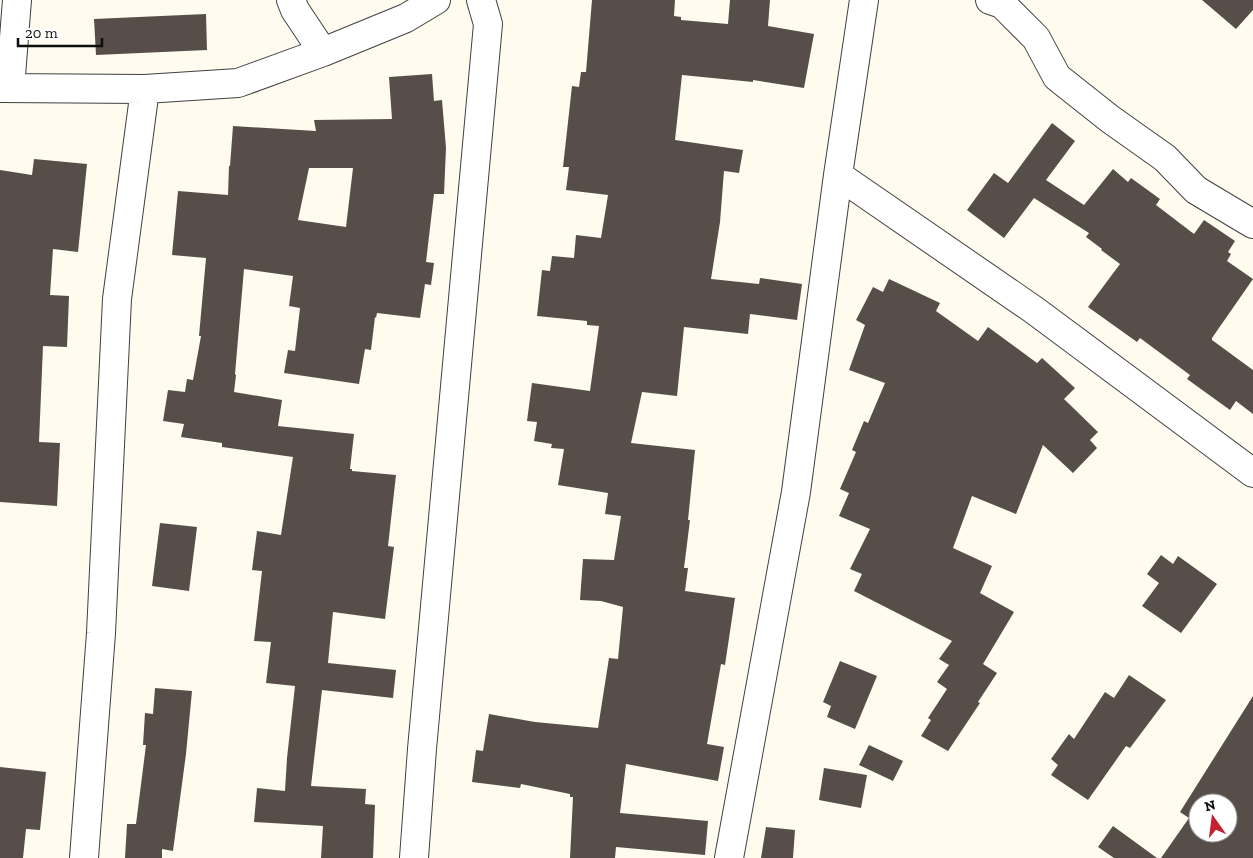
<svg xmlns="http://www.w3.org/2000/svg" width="1253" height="858" viewBox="0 0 1253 858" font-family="'Zilla Slab',serif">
	<rect width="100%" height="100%" fill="#fffbee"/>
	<!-- building -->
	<path fill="#574e49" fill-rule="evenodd" d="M 592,0 L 675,0 L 674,16 L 681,17 L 681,20 L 728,24 L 730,0 L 770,0 L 768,26 L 814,34 L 804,88 L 753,80 L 753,82 L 682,75 L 675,140 L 743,150 L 739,173 L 724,171 L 720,222 L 711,279 L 759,284 L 760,278 L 802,284 L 797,320 L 750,314 L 748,334 L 684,327 L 677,396 L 642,392 L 631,443 L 695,450 L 688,520 L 690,520 L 684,568 L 688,568 L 685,591 L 735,598 L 725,665 L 721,664 L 707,744 L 724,747 L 718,781 L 626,764 L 620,813 L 708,821 L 705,855 L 616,847 L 615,858 L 570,858 L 573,797 L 570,797 L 570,794 L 521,784 L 520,788 L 472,782 L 476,750 L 483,751 L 489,714 L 535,722 L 598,728 L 609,658 L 618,659 L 623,607 L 601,601 L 580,600 L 583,559 L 614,560 L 621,516 L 605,514 L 608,493 L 558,485 L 564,449 L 551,448 L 552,444 L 534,441 L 537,422 L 527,421 L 532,383 L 590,391 L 599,326 L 587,325 L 587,321 L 537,316 L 542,270 L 550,271 L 552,256 L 574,258 L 576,235 L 601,238 L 608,195 L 566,190 L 569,167 L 563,167 L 572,86 L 579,87 L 581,72 L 586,72 Z
		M 1202,0 L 1253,0 L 1253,10 L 1236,29 Z
		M 206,14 L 207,50 L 96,55 L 94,19 Z
		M 432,74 L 434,101 L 442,100 L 446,148 L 444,194 L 434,194 L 426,262 L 434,263 L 431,285 L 425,284 L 420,318 L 377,313 L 376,318 L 375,317 L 371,350 L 365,349 L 359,384 L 284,373 L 288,350 L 295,351 L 300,308 L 289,306 L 293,276 L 244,269 L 235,374 L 236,375 L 234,392 L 282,400 L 278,426 L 354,434 L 350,469 L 352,469 L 352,471 L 396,475 L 388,546 L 394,547 L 385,619 L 333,612 L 328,663 L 396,670 L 393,698 L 322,690 L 311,786 L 366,789 L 365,804 L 375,805 L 373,858 L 321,858 L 323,826 L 254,822 L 257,788 L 285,791 L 287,758 L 295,686 L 266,683 L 271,642 L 254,641 L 262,571 L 252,570 L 257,531 L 281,535 L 293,457 L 222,447 L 222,443 L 181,437 L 184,424 L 163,421 L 168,390 L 185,392 L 187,379 L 193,380 L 201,336 L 199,336 L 206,258 L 172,255 L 178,191 L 228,195 L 229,166 L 230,166 L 233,126 L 316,131 L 314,120 L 392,119 L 389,77 ZM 309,168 L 353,168 L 346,227 L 298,220 Z
		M 1052,123 L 1075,141 L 1046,180 L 1084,205 L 1113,169 L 1128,182 L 1131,178 L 1160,199 L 1156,205 L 1194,234 L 1204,220 L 1235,241 L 1228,252 L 1231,254 L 1227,261 L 1253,279 L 1212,338 L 1212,340 L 1253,370 L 1253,414 L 1236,401 L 1230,410 L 1187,379 L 1190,375 L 1140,338 L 1137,342 L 1088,307 L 1120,264 L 1101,250 L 1102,249 L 1086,237 L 1089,233 L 1034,198 L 1004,238 L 967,210 L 994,173 L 1008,183 Z
		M 34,159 L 87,164 L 78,252 L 53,249 L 50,295 L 69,296 L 67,347 L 43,346 L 39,442 L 60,443 L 57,506 L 0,502 L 0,170 L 32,175 Z
		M 889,279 L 940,303 L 936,311 L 978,341 L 988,327 L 1037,363 L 1042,358 L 1075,388 L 1064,399 L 1098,432 L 1090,440 L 1097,448 L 1073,473 L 1043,445 L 1016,514 L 972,496 L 953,548 L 992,566 L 980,593 L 1014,612 L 983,664 L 997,673 L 978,702 L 980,703 L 948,751 L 921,736 L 931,720 L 928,718 L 947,689 L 937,682 L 949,665 L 939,659 L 952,641 L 854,591 L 862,574 L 850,569 L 870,529 L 839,516 L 849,493 L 840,489 L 856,452 L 852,450 L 864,421 L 868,423 L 885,383 L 849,370 L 865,325 L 856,320 L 873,287 L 883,292 Z
		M 160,523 L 197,527 L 189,591 L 152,586 Z
		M 1161,555 L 1173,564 L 1178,556 L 1217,584 L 1181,633 L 1142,606 L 1159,583 L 1147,574 Z
		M 840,661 L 877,676 L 855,729 L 827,717 L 831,706 L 823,702 Z
		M 1129,675 L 1166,700 L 1130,748 L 1126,746 L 1088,800 L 1051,775 L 1058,765 L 1051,759 L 1069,734 L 1074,739 L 1105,692 L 1114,698 Z
		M 155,688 L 192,691 L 186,754 L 173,851 L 162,849 L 162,858 L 125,858 L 127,824 L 136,824 L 146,745 L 143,745 L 145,713 L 153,714 Z
		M 1253,696 L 1253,858 L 1161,858 L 1189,818 L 1180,812 ZM 1198,803 L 1228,803 L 1228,833 L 1198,833 Z
		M 869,745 L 903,761 L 893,781 L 859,765 Z
		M 0,767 L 46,772 L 40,830 L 26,829 L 23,858 L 0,858 Z
		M 824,768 L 867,775 L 861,808 L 819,800 Z
		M 1113,826 L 1157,858 L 1114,858 L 1098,847 Z
		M 766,827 L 795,830 L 793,858 L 761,858 Z"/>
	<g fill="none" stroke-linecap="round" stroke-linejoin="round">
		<!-- minor casing -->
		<g stroke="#404040" stroke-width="30">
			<path id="minor" d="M 291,0 L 295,10 L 323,52
				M 990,0 L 1002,4 L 1036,38 L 1057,77 L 1110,119 L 1165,158 L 1196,190 L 1253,224
				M 0,88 L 145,89 L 238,83 L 323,52 L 406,18 L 436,0
				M 10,88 L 17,0
				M 838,175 L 1034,310 L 1253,473
				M 84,858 L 101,633 L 117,299 L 145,89
				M 414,858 L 422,749 L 488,24 L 481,0
				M 729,858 L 796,492 L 838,175 L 864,0"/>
		</g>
		<!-- minor -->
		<use href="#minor" stroke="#fff" stroke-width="28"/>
	</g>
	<!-- north arrow -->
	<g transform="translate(1213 818) rotate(346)"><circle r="24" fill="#ffffff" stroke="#9e9e9e"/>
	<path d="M0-4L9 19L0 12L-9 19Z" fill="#c32030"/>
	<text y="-8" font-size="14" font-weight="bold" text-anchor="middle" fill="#0d0d0d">N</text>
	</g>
	<!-- scale -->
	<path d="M18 38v8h84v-8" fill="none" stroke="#0d0d0d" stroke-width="2.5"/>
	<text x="25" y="38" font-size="15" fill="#0d0d0d" stroke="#ffffff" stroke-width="4" paint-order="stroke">20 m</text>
</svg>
